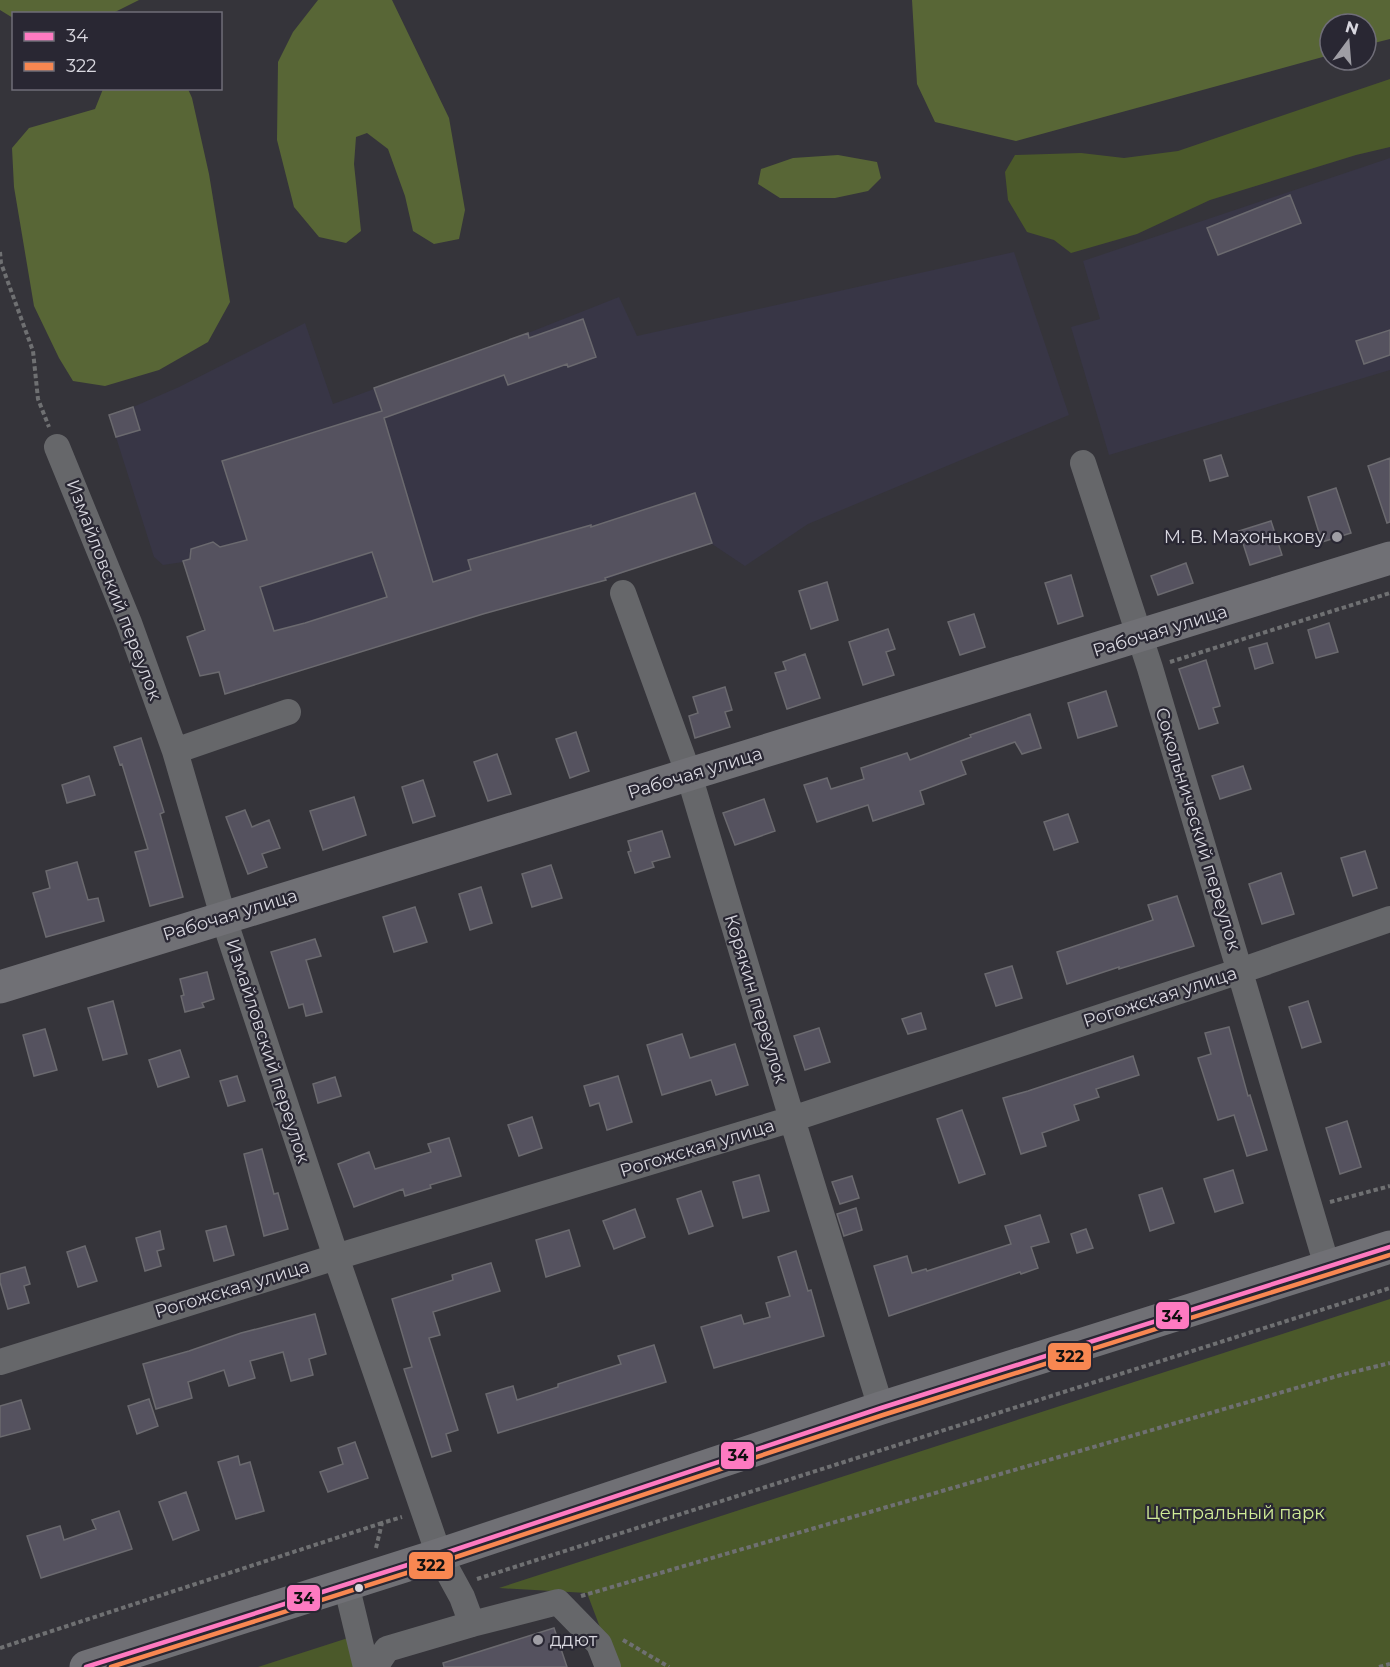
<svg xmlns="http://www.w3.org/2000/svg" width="1390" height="1667" viewBox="0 0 1390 1667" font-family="Montserrat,sans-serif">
	<rect width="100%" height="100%" fill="#35343a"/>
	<!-- built -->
	<path fill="#383646" d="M 1390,158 L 1390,370 L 1109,455 L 1071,327 L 1100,319 L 1083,261 Z
		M 1014,252 L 1069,415 L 808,524 L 745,566 L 712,544 L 630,570 L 606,580 L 483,614 L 225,694 L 219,672 L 200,676 L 187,637 L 205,629 L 183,562 L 163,565 L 154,557 L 109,415 L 133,407 L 179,387 L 305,323 L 333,404 L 528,333 L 619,297 L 637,336 Z"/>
	<!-- green -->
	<path fill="#4b592a" d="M 1390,79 L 1390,147 L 1356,155 L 1210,200 L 1137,234 L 1071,253 L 1054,240 L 1027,232 L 1008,200 L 1005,172 L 1015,155 L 1081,153 L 1124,158 L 1178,151 Z
		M 1390,1299 L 1390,1667 L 615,1667 L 587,1593 L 499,1588 Z
		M 348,1638 L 355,1667 L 258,1667 Z"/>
	<!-- forest -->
	<path fill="#586636" d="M 0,0 L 139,0 L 113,13 L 14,14 L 13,18 L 0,10 Z
		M 318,0 L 392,0 L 449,118 L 465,210 L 459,239 L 434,244 L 413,231 L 405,196 L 388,149 L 367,133 L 356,137 L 354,164 L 361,231 L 346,243 L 319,237 L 294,207 L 277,140 L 278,62 L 293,32 Z
		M 912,0 L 1390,0 L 1390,39 L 1366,45 L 1366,24 L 1330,24 L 1330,55 L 1016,141 L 935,122 L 917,84 Z
		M 103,89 L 188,89 L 192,98 L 209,174 L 230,302 L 208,342 L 159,370 L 105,386 L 73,381 L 59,358 L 34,306 L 14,187 L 12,148 L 29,128 L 95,109 Z
		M 838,155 L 877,162 L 881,178 L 868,191 L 835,198 L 780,198 L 758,184 L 761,169 L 793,158 Z"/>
	<!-- building -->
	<path fill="#55525f" stroke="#6b6a6f" stroke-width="1.5" fill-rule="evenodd" d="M 1290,195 L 1301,223 L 1218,255 L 1207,228 Z
		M 583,319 L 596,357 L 568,367 L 567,364 L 508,385 L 504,375 L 384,418 L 433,582 L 471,570 L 468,560 L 591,525 L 591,527 L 695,493 L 712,543 L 605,578 L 606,580 L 483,614 L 225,694 L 219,672 L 200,676 L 187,637 L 205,630 L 183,561 L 190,559 L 191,549 L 213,542 L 220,547 L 247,540 L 222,461 L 382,411 L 374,388 L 528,333 L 529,338 ZM 372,552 L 387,597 L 305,623 L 274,631 L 260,587 Z
		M 1390,330 L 1390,355 L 1364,364 L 1356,341 Z
		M 133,407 L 140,430 L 116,437 L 109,415 Z
		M 1221,455 L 1228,476 L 1210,481 L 1204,460 Z
		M 1390,458 L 1390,522 L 1387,523 L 1368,466 Z
		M 1336,488 L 1351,533 L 1322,542 L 1308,497 Z
		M 1271,521 L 1282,555 L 1250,565 L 1239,531 Z
		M 1186,563 L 1193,583 L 1158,595 L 1151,576 Z
		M 1071,575 L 1083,616 L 1058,624 L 1045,583 Z
		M 827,582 L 838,620 L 811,629 L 799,591 Z
		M 974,614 L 985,647 L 960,655 L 948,622 Z
		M 1329,623 L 1338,652 L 1316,658 L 1308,630 Z
		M 888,629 L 895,649 L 886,652 L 894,675 L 863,685 L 849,642 Z
		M 1267,643 L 1273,663 L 1255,669 L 1249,648 Z
		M 805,654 L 820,698 L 787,709 L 775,673 L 786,670 L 783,662 Z
		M 1206,660 L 1220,706 L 1213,708 L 1218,723 L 1199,729 L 1179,669 Z
		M 725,687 L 732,710 L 725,712 L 730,727 L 695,738 L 689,716 L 698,713 L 693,697 Z
		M 1106,691 L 1117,726 L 1078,738 L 1068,703 Z
		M 1030,714 L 1041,748 L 1022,754 L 1015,742 L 961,761 L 966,774 L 920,791 L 924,804 L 873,821 L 868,805 L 817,822 L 804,785 L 827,778 L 831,789 L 864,779 L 861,768 L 907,753 L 910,760 L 971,737 L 970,735 Z
		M 576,732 L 589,771 L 570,778 L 556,739 Z
		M 141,738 L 164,812 L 160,814 L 183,897 L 150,906 L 135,852 L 148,849 L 122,764 L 120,765 L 114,747 Z
		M 497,754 L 511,794 L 488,801 L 474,762 Z
		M 1243,766 L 1251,789 L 1220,799 L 1212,776 Z
		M 89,776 L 95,795 L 67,803 L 62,785 Z
		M 423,780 L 435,816 L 413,823 L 402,787 Z
		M 354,797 L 366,835 L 323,850 L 310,811 Z
		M 764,799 L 775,831 L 735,845 L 723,813 Z
		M 245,810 L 252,827 L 269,820 L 280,848 L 262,854 L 267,867 L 248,874 L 226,817 Z
		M 1068,814 L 1078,842 L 1054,850 L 1044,822 Z
		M 662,831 L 670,857 L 652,862 L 654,867 L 635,873 L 628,852 L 631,851 L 628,841 Z
		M 1365,851 L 1377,888 L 1353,896 L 1341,858 Z
		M 77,862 L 88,900 L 98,898 L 104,921 L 46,937 L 33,893 L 50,888 L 46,871 Z
		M 551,865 L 562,898 L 532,907 L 522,874 Z
		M 1281,873 L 1294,914 L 1262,924 L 1249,884 Z
		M 481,887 L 492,923 L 470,930 L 459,894 Z
		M 1177,896 L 1194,946 L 1119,969 L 1119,967 L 1067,984 L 1057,952 L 1153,920 L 1148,905 Z
		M 415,907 L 427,942 L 394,952 L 383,917 Z
		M 315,939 L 321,956 L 306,960 L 322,1012 L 306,1016 L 303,1004 L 289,1008 L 271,952 Z
		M 1012,966 L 1022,998 L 996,1006 L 985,974 Z
		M 207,972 L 214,999 L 202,1003 L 204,1007 L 185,1012 L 181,996 L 184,995 L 180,979 Z
		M 113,1001 L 127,1054 L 103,1060 L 88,1008 Z
		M 1308,1001 L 1321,1042 L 1302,1048 L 1289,1007 Z
		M 921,1013 L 926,1029 L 908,1034 L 902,1019 Z
		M 1229,1027 L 1248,1096 L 1250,1095 L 1267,1150 L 1247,1156 L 1234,1115 L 1218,1120 L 1198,1058 L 1211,1054 L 1205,1033 Z
		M 819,1028 L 830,1062 L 805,1070 L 794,1036 Z
		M 45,1029 L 57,1070 L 34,1076 L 23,1035 Z
		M 682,1034 L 690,1058 L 735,1044 L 748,1085 L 716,1095 L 711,1080 L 662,1095 L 647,1045 Z
		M 180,1050 L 189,1077 L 158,1087 L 149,1060 Z
		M 1133,1056 L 1139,1075 L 1096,1089 L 1099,1097 L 1074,1105 L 1079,1120 L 1042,1133 L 1046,1146 L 1021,1154 L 1003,1098 L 1028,1091 Z
		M 237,1076 L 245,1101 L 228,1106 L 220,1081 Z
		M 618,1076 L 632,1122 L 607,1130 L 599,1103 L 590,1106 L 584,1086 Z
		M 335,1077 L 341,1096 L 318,1103 L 313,1084 Z
		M 962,1110 L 985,1174 L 959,1183 L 937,1119 Z
		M 532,1117 L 542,1148 L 519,1156 L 508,1125 Z
		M 1347,1121 L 1361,1167 L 1340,1174 L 1326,1128 Z
		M 449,1138 L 461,1176 L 430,1185 L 431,1188 L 405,1196 L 403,1189 L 354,1207 L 338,1164 L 369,1152 L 375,1169 L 431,1152 L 428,1144 Z
		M 262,1149 L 274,1194 L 278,1193 L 288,1229 L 264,1236 L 244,1154 Z
		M 1233,1170 L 1243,1203 L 1215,1212 L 1204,1179 Z
		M 759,1175 L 769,1211 L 743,1218 L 733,1182 Z
		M 852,1176 L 859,1198 L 840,1204 L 832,1182 Z
		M 1162,1188 L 1174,1223 L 1150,1231 L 1139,1195 Z
		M 701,1191 L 713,1226 L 689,1234 L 677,1199 Z
		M 856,1208 L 862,1230 L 844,1236 L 837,1214 Z
		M 635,1209 L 645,1237 L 614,1249 L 603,1221 Z
		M 1040,1215 L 1049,1242 L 1031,1247 L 1038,1268 L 1021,1274 L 1020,1272 L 889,1316 L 874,1266 L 907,1256 L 912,1273 L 926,1269 L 927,1271 L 1011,1244 L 1005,1226 Z
		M 226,1226 L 234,1255 L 214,1261 L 206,1231 Z
		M 1086,1229 L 1093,1248 L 1077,1253 L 1071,1234 Z
		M 569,1230 L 580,1266 L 546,1277 L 536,1240 Z
		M 160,1231 L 164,1249 L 157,1251 L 161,1266 L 145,1271 L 136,1238 Z
		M 85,1246 L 97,1281 L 78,1287 L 67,1252 Z
		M 796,1251 L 808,1291 L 811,1290 L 824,1336 L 714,1368 L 701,1327 L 741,1315 L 744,1324 L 770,1317 L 766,1303 L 790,1296 L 778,1257 Z
		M 491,1263 L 500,1291 L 433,1312 L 440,1335 L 429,1338 L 458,1430 L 446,1434 L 451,1451 L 432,1457 L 404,1369 L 412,1367 L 392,1299 L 453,1280 L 452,1275 Z
		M 25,1267 L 30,1284 L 24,1286 L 29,1303 L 8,1309 L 0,1282 L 0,1274 Z
		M 315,1314 L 326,1354 L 309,1359 L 313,1375 L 291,1381 L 283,1352 L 250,1361 L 255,1378 L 229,1386 L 224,1370 L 188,1382 L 192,1398 L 156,1409 L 143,1364 L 189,1351 L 241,1333 Z
		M 654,1345 L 666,1382 L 498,1433 L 486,1394 L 513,1386 L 517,1400 L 558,1387 L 558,1384 L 621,1364 L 618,1356 Z
		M 149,1399 L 158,1426 L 137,1434 L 128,1406 Z
		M 21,1400 L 30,1429 L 0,1437 L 0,1406 Z
		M 355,1442 L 368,1478 L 328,1492 L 320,1472 L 343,1464 L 338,1448 Z
		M 238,1456 L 240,1465 L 250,1462 L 264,1511 L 236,1519 L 218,1462 Z
		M 186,1492 L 199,1530 L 173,1540 L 159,1502 Z
		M 119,1511 L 132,1549 L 41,1578 L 27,1536 L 60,1526 L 64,1540 L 96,1529 L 92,1520 Z
		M 554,1628 L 567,1667 L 444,1667 L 443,1663 Z"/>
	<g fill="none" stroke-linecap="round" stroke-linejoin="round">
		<!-- path -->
		<path stroke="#6f7072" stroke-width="4" stroke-dasharray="4.5 3" stroke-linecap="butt" d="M 0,252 L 1,263 L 33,351 L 38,399 L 49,427
			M 1170,662 L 1390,593
			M 1330,1202 L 1390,1186
			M 376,1548 L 382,1523 L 402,1517
			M 477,1579 L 1390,1288
			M 581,1596 L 1341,1375 L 1390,1363
			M 623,1640 L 669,1667
			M 0,1648 L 382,1523
			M 1379,1667 L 1390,1664"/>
		<!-- minor -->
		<path stroke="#66676a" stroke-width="26" d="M 57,447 L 129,623 L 175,751 L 223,916 L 336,1257 L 439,1555 L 462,1597 L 472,1624
			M 1083,463 L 1150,668 L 1327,1266
			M 623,593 L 689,775 L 792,1119 L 881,1408
			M 175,751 L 288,712
			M 0,1362 L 336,1257 L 792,1119 L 1240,971 L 1390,919
			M 346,1584 L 366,1667
			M 375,1667 L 387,1649 L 472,1624 L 558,1602 L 599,1644 L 608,1667"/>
		<!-- major -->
		<path stroke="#707075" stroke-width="33" d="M 0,987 C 462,841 928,704 1390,558
			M 86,1667 L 439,1555 L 881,1408 L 1390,1247"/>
		<!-- bus-1 casing -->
		<g stroke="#292733" stroke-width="9">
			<path id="bus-1" d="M 86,1667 L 439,1555 L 881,1408 L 1390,1247"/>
		</g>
		<!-- bus-2 casing -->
		<g stroke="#292733" stroke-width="9">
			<path id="bus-2" d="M 111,1667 L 441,1562 L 883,1415 L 1390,1255"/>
		</g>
		<!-- bus-1 -->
		<use href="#bus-1" stroke="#fe7ac1" stroke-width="4.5"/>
		<!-- bus-2 -->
		<use href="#bus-2" stroke="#f88751" stroke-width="4.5"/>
	</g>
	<!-- markers -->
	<g fill="#9f9ea5" stroke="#292733" stroke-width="2">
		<circle cx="1337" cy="537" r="6"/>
		<circle cx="538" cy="1640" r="6"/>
	</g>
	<circle fill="#d8d7df" stroke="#292733" stroke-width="2" cx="359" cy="1588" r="5"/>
	<g text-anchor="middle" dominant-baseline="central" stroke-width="4.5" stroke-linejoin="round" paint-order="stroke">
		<!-- poi labels -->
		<g font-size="18" fill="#d8d7df" stroke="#292733" text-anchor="end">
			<text x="1325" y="537">М. В. Махонькову</text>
			<text x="550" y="1640" text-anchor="start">ддют</text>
		</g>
		<!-- street labels -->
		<g font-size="18" fill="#d8d7df" stroke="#292733">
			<text transform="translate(114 590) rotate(69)">Измайловский переулок</text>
			<text transform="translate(1160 631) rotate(-17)">Рабочая улица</text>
			<text transform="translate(695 773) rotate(-17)">Рабочая улица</text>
			<text transform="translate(1198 829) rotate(73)">Сокольнический переулок</text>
			<text transform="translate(230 915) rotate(-17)">Рабочая улица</text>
			<text transform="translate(1160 997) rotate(-18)">Рогожская улица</text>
			<text transform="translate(756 999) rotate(73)">Корякин переулок</text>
			<text transform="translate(268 1051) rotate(72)">Измайловский переулок</text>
			<text transform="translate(697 1148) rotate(-17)">Рогожская улица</text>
			<text transform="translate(232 1289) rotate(-17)">Рогожская улица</text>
		</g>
		<!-- park labels -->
		<g font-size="18" fill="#d0eb96" stroke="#292733">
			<text x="1235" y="1513">Центральный парк</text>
		</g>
	</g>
	<g stroke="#292733" stroke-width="2">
		<rect x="1155" y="1301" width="35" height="29" rx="6" fill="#fe7ac1"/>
		<rect x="1047" y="1342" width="45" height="29" rx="6" fill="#f88751"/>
		<rect x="720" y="1441" width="35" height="29" rx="6" fill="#fe7ac1"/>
		<rect x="408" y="1551" width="46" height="29" rx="6" fill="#f88751"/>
		<rect x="286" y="1584" width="35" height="28" rx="6" fill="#fe7ac1"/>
	</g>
	<g font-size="16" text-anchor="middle" font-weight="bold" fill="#111">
		<text x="1172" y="1322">34</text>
		<text x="1070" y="1362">322</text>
		<text x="738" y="1461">34</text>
		<text x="431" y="1571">322</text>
		<text x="304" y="1604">34</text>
	</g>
	<!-- legend -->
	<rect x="12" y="12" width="210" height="78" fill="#292733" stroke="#6f6d78" stroke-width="1.5"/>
	<rect x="24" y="32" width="30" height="9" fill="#fe7ac1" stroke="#6f6d78" stroke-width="1.5"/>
	<text x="66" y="42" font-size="18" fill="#d8d7df">34</text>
	<rect x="24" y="62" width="30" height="9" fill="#f88751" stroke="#6f6d78" stroke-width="1.5"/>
	<text x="66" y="72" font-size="18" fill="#d8d7df">322</text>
	<!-- north arrow -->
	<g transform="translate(1348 42) rotate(16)"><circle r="28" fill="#292733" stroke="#6f6d78" stroke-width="1.5"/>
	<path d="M0-4.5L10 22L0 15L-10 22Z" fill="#9f9ea5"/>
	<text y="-9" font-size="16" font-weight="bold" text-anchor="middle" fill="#d8d7df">N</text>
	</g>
</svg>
